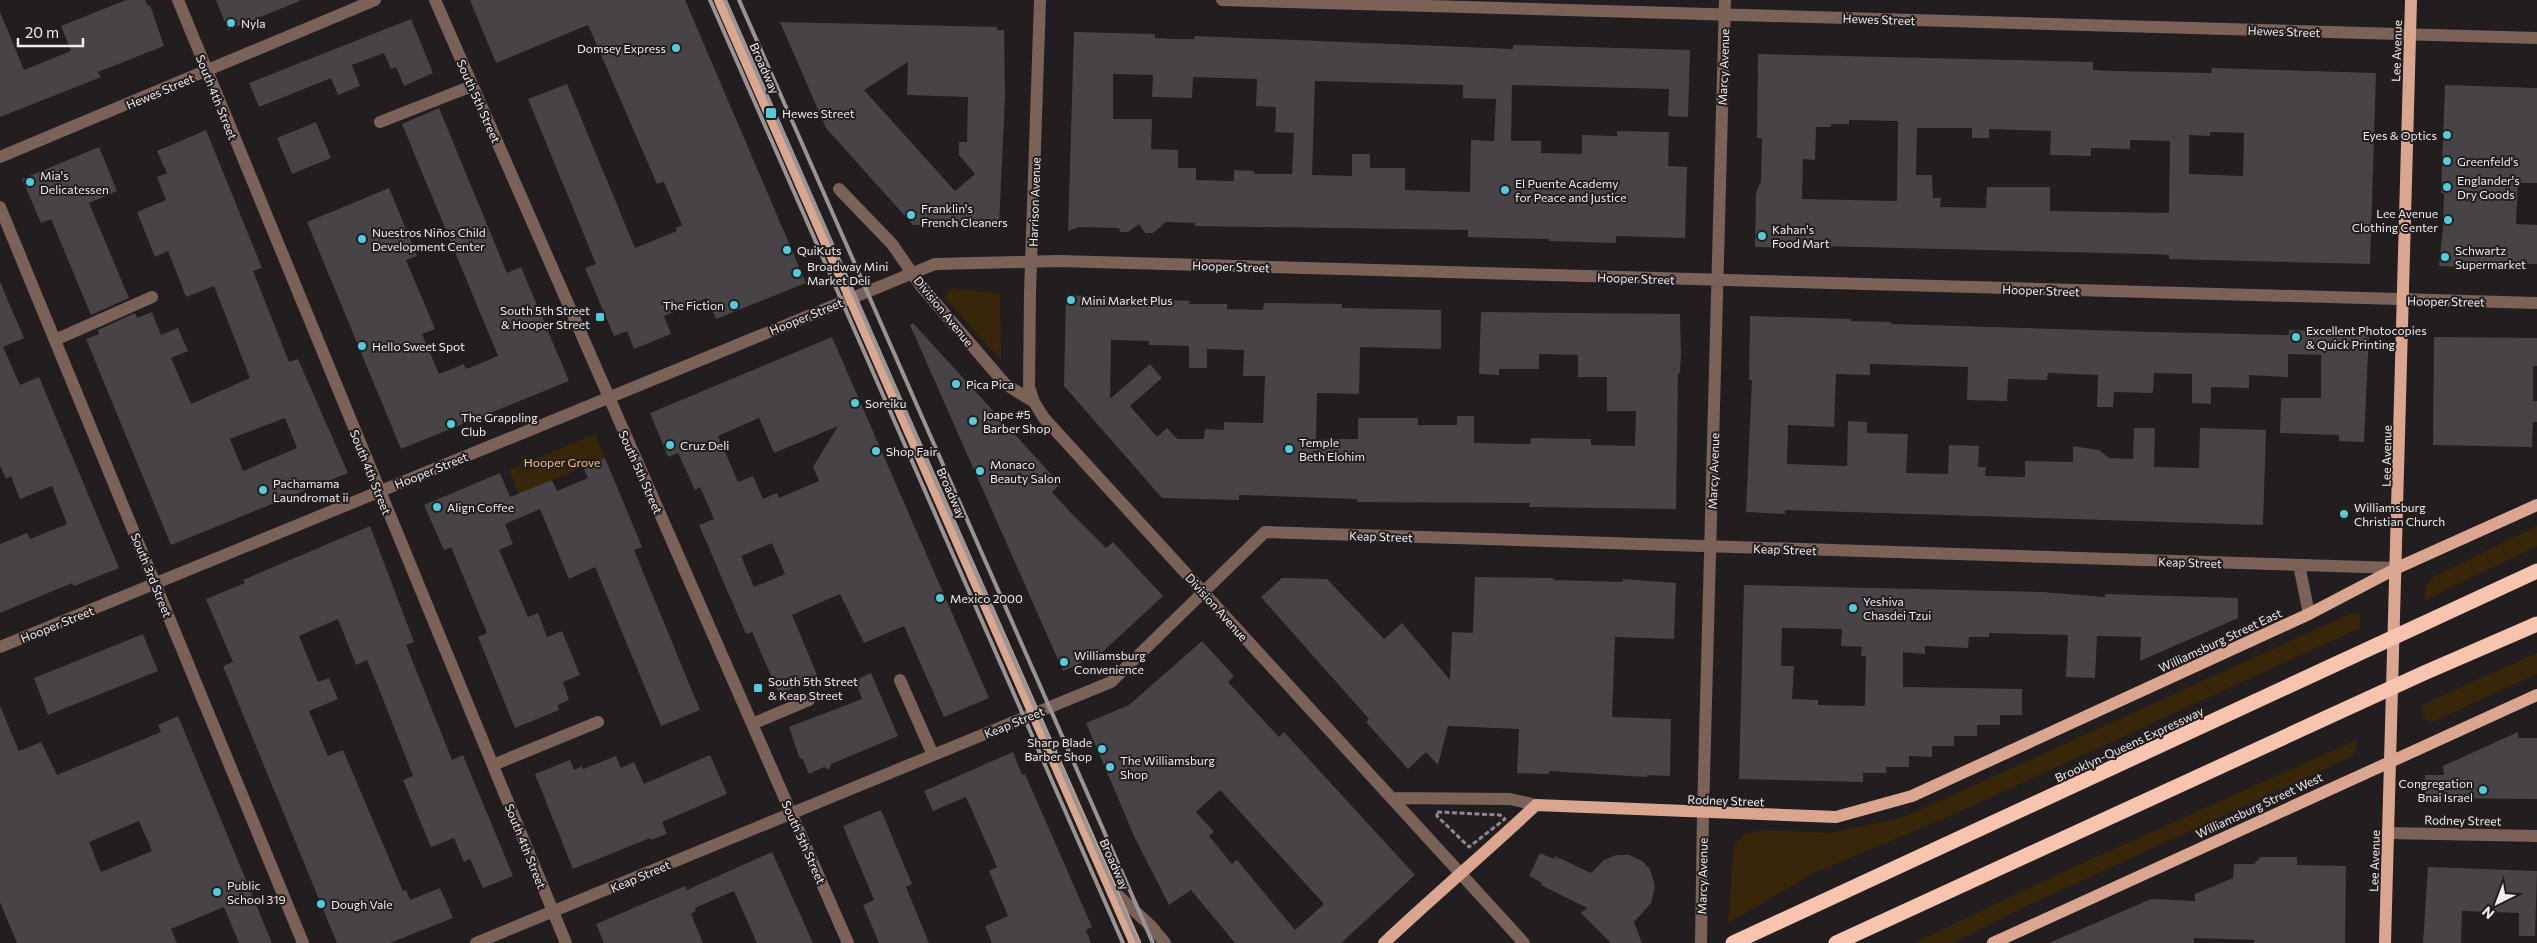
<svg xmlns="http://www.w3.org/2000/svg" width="2537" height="943" viewBox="0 0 2537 943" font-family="Commissioner,sans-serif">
	<rect width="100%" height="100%" fill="#221d1e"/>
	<!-- green -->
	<path fill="#372609" d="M 952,288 L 1000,294 L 1001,360 L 944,297 Z
		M 595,434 L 605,458 L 519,494 L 509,470 Z
		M 2537,526 L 2537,546 L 2425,600 L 2426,585 L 2435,576 Z
		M 2354,612 L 2360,615 L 2360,628 L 1957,813 L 1812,874 L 1728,923 L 1734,845 L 1745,834 L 1763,830 L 1830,833 L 1904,817 Z
		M 2537,653 L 2537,674 L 2430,723 L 2422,715 L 2423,704 Z
		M 2358,739 L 2353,756 L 2025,907 L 1954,943 L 1914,943 L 2056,875 Z"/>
	<!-- building -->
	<path fill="#474346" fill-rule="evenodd" d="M 126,0 L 145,0 L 148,6 L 150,5 L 164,46 L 98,72 L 101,77 L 0,117 L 0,12 L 24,70 L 71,51 L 61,26 Z
		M 216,0 L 299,0 L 300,1 L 228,30 Z
		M 470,0 L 685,0 L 806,283 L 716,319 L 707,298 L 664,316 L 671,334 L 634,349 L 627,331 L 614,336 L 585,268 L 596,264 L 528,99 L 567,84 L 635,248 L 677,231 L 676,228 L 682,225 L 664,182 L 657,184 L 588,25 L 496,63 Z
		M 411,19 L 433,73 L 404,86 L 396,67 L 391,69 L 384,53 L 352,65 L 360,86 L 338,95 L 331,78 L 259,107 L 249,83 Z
		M 780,22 L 997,27 L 997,30 L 1004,30 L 1005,97 L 999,226 L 913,225 L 826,128 ZM 908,62 L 907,95 L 968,97 L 967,142 L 959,142 L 959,155 L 975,174 L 955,191 L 864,90 Z
		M 1074,32 L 1155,34 L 1155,38 L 1175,39 L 1194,39 L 1195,36 L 1513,49 L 1513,45 L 1690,50 L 1688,117 L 1668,116 L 1669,89 L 1512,85 L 1511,141 L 1541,141 L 1541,153 L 1582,154 L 1582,135 L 1617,136 L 1617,131 L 1669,132 L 1668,166 L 1687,167 L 1685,238 L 1616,236 L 1616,243 L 1549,241 L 1549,239 L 1468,237 L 1468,230 L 1195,226 L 1195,223 L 1166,222 L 1153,233 L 1145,233 L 1139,224 L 1128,232 L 1120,232 L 1119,228 L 1080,227 L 1068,231 ZM 1113,74 L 1153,75 L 1152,97 L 1192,98 L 1193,77 L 1257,79 L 1256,106 L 1276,107 L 1275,132 L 1294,133 L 1292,174 L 1254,174 L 1254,171 L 1234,170 L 1234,181 L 1196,180 L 1196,168 L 1178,168 L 1178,150 L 1151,149 L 1152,119 L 1113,119 ZM 1315,81 L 1463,85 L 1463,98 L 1496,99 L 1494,141 L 1471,140 L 1470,192 L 1405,190 L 1405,168 L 1370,168 L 1370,154 L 1352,154 L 1352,176 L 1312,175 Z
		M 1758,54 L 2093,62 L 2093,70 L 2113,71 L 2211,73 L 2212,68 L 2376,73 L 2370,264 L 2169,259 L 2169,255 L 2148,254 L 1819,246 L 1819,248 L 1755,247 L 1756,193 L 1761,181 L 1762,138 L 1757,138 ZM 1849,120 L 1898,121 L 1897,201 L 1802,199 L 1803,159 L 1815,160 L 1816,127 L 1831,127 L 1831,124 L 1849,124 ZM 1917,128 L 1972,128 L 1972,138 L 1989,138 L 1989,129 L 2051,131 L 2050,155 L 2091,156 L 2091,148 L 2130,149 L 2130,140 L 2170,141 L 2169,213 L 2050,211 L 2050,187 L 1987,187 L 1986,208 L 1940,207 L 1941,198 L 1933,198 L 1932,175 L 1916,175 ZM 2210,132 L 2244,133 L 2243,176 L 2189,174 L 2189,135 L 2210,136 Z
		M 2445,85 L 2537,88 L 2537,183 L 2518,183 L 2516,224 L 2537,225 L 2537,264 L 2522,264 L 2522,269 L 2439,266 L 2443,228 L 2444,193 L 2441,193 Z
		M 439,108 L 507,273 L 521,267 L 569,381 L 401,449 L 307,222 L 389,188 L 417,256 L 406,260 L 435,329 L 422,334 L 439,374 L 464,364 L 466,369 L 498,356 L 402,124 Z
		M 316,122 L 331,158 L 292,174 L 277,138 Z
		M 206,130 L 262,268 L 253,271 L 289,362 L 298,359 L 348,473 L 171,545 L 86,339 L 99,334 L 98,330 L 135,313 L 137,318 L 152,312 L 161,335 L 178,328 L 188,351 L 171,358 L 191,404 L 250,378 L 214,286 L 186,297 L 168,251 L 155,257 L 137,212 L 166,200 L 157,177 L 167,173 L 157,151 ZM 285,418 L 297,448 L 243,471 L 230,439 Z
		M 99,147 L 117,191 L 89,203 L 129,298 L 91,315 L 51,219 L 41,223 L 22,179 Z
		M 0,282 L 24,338 L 3,347 L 20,385 L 39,377 L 119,568 L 74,586 L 72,583 L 0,613 L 0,544 L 27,533 L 30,539 L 67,524 L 52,486 L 20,499 L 11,476 L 6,479 L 0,465 Z
		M 1066,295 L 1190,301 L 1189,304 L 1227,304 L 1227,309 L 1263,310 L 1264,303 L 1342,304 L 1342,308 L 1441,310 L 1441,349 L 1360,347 L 1359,394 L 1317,393 L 1316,439 L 1358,439 L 1358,418 L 1418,418 L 1418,425 L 1457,425 L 1457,416 L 1474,416 L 1474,443 L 1530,444 L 1531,438 L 1591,439 L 1591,445 L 1635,446 L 1636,411 L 1607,411 L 1607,377 L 1578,377 L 1578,355 L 1539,354 L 1539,369 L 1499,369 L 1499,375 L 1479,374 L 1481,312 L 1680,314 L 1681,353 L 1680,373 L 1678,373 L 1676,509 L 1529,507 L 1530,503 L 1357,502 L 1357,499 L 1239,495 L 1239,500 L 1162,498 L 1064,386 ZM 1111,340 L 1149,341 L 1149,345 L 1189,346 L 1189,368 L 1207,368 L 1207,349 L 1244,350 L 1243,376 L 1265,376 L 1263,423 L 1224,422 L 1224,430 L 1205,429 L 1204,439 L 1177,439 L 1167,428 L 1157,437 L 1130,406 L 1162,378 L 1150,364 L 1110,399 Z
		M 1750,316 L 1851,319 L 1850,321 L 1891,322 L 1891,324 L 2155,332 L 2289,335 L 2289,330 L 2369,332 L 2364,442 L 2339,441 L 2339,435 L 2280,433 L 2281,398 L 2321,398 L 2321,355 L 2288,354 L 2288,377 L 2249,375 L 2249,388 L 2211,387 L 2211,404 L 2192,403 L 2192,374 L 2154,373 L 2153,393 L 2114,392 L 2113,407 L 2097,407 L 2098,375 L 2048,373 L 2047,380 L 2008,379 L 2007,401 L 1967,400 L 1968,367 L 1870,364 L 1870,375 L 1836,374 L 1834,427 L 1788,425 L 1787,464 L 1847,466 L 1848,421 L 1867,422 L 1867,433 L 1908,434 L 1906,473 L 1948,474 L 1949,445 L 1979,446 L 1978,467 L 1986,467 L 1985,476 L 2025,477 L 2025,461 L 2073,462 L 2073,446 L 2099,450 L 2109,458 L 2133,459 L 2134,428 L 2155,428 L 2154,467 L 2199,468 L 2200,428 L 2266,430 L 2263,525 L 1785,510 L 1785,514 L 1746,512 L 1752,380 L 1749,380 Z
		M 913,323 L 1060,484 L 1052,492 L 1070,512 L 1106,548 L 1113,542 L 1163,596 L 1099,655 L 1063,671 L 910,325 Z
		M 832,337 L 989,698 L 944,717 L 904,626 L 864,643 L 840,594 L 792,615 L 818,677 L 779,694 L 752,632 L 746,634 L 699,525 L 714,519 L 700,487 L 695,490 L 678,453 L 668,457 L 650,413 ZM 759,418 L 774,453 L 838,426 L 813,467 L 819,481 L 779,498 L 777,493 L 763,499 L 753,476 L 738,482 L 718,436 ZM 772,543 L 785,574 L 754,587 L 741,556 Z
		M 2434,337 L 2537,338 L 2537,366 L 2533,366 L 2533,401 L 2537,401 L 2537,422 L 2533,422 L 2532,447 L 2433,445 Z
		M 605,458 L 642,547 L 634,550 L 700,710 L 661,726 L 595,567 L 569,579 L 540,509 L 505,524 L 513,544 L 499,550 L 528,617 L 538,613 L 547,637 L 562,631 L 580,675 L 563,682 L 569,700 L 558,705 L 559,710 L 515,728 L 478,637 L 487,633 L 451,547 L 444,550 L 424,505 L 500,473 L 510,497 L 552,480 L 557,491 L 588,478 L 583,467 Z
		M 370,526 L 414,642 L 406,645 L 452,760 L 463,755 L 513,876 L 483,888 L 470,859 L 464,862 L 454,838 L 431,847 L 403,780 L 413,776 L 383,699 L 367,660 L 356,665 L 338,619 L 299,636 L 318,682 L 329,678 L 338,699 L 309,711 L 328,756 L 343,750 L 403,891 L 406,890 L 410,900 L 440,888 L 453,918 L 390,943 L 337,943 L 223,666 L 233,662 L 206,599 L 245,583 L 243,580 Z
		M 1475,577 L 1553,578 L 1554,580 L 1623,582 L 1623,579 L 1676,583 L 1674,639 L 1615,637 L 1612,717 L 1671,719 L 1670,776 L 1647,775 L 1647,777 L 1549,771 L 1549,774 L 1517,773 L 1519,729 L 1448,726 L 1438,765 L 1426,752 L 1408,769 L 1366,722 L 1369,719 L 1261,597 L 1282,578 L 1327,579 L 1384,639 L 1402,623 L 1450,680 L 1452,632 L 1473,633 Z
		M 1744,585 L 2042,592 L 2105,597 L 2105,594 L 2238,598 L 2238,618 L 2140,661 L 2141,637 L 2097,636 L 2095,678 L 2066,677 L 2068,635 L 1989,633 L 1989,637 L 1969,637 L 1968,648 L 1925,646 L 1925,654 L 1903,652 L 1903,687 L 2022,689 L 2022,715 L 2000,715 L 2000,725 L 1977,725 L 1977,736 L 1954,736 L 1954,746 L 1932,746 L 1932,757 L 1909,756 L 1909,767 L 1886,767 L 1886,773 L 1863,773 L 1863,782 L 1739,779 ZM 1782,628 L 1842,629 L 1841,646 L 1862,647 L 1861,656 L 1866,656 L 1865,706 L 1818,705 L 1818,700 L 1792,699 L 1794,666 L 1781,666 Z
		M 143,634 L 158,671 L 48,715 L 34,678 Z
		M 1202,641 L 1234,676 L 1228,682 L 1279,737 L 1284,732 L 1415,875 L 1341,943 L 1235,943 L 1191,890 L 1169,905 L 1135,838 L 1086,723 L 1129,705 ZM 1220,790 L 1324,904 L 1295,930 L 1237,860 L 1232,864 L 1209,836 L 1214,832 L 1196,812 Z
		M 871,673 L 898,736 L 831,764 L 829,770 L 824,767 L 809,774 L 802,758 L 800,759 L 789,727 L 862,699 L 855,680 Z
		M 0,706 L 19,751 L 41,742 L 57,775 L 161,732 L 158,725 L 178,716 L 272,943 L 239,943 L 224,907 L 171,929 L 177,943 L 17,943 L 0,902 ZM 139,821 L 152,851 L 101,872 L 89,842 Z
		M 2518,732 L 2518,738 L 2537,738 L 2537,799 L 2425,798 L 2425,775 L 2444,775 L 2443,766 Z
		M 1013,752 L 1022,775 L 1025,774 L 1092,927 L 1086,930 L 1091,943 L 992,943 L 985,926 L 1008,916 L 989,871 L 997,867 L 966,797 L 933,811 L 924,791 Z
		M 710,755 L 727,794 L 662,822 L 667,834 L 651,840 L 650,838 L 573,869 L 535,774 L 570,760 L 574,770 L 582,766 L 583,769 L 616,756 L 621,768 L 634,762 L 644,784 Z
		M 881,810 L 912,884 L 906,887 L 929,943 L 879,943 L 863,905 L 874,900 L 843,826 Z
		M 772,852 L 813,943 L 757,943 L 734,891 L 695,908 L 696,911 L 691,914 L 703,943 L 604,943 L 596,924 L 685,886 L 687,890 Z
		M 1540,853 L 1554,859 L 1555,856 L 1591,873 L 1604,860 L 1616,855 L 1629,855 L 1642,861 L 1650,869 L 1655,886 L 1651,903 L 1634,922 L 1642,943 L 1611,943 L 1581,913 L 1587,908 L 1541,885 L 1542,883 L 1529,876 Z
		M 2261,857 L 2297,857 L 2297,865 L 2346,866 L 2345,943 L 2254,943 L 2254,940 L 2194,938 L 2194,943 L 2049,943 L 2151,899 L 2195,901 L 2195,894 L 2233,878 L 2234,864 L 2254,864 Z
		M 2428,867 L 2537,871 L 2535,936 L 2519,936 L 2519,913 L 2462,911 L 2461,943 L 2423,943 Z"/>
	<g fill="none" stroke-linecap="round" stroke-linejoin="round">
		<!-- path -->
		<path stroke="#8c8888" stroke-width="3" stroke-dasharray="5 2.5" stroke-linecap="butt" d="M 1437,812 L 1500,815 L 1505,819 L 1469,847 L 1437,816 Z"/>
		<!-- minor -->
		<path stroke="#7b6258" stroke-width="12" d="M 178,0 L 566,943
			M 435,0 L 848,943
			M 1222,0 L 2537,38
			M 380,122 L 472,86
			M 0,157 L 375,0
			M 839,189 L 892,244 L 921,286 L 1005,384 L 1034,402 L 1044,418 L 1524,943
			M 0,207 L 303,943
			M 55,340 L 152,297
			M 1034,402 L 1029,387 L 1030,293 L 1040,0
			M 2299,565 L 2309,614
			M 0,647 L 935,264 L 1060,261 L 2537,303
			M 900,680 L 933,755
			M 752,724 L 809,700
			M 493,765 L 598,722
			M 1392,798 L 1510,799 L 1536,805
			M 2388,833 L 2537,836
			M 1113,891 L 1152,927 L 1165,943
			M 476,943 L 1111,682 L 1265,532 L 2397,568
			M 1701,943 L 1703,813 L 1725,0"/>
		<!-- major -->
		<path stroke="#daa690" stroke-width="12" d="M 720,0 L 1135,943
			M 1384,943 C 1434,896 1486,852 1536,805 L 1836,817 L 1912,796 L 2309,614 L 2397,568 L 2537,505
			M 1993,943 L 2537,695
			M 2385,943 L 2411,0"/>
		<!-- highway -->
		<path stroke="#f7c4af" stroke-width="15" d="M 1733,943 L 2537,571
			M 1836,943 L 2424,673 L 2537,624"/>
		<!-- rail -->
		<path stroke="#989494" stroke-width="4" d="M 710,0 L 1123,943
			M 725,0 L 1138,943
			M 739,0 L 1153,943"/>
	</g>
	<!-- markers -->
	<g fill="#53cbda" stroke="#221d1e" stroke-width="2">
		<circle cx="231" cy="23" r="5"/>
		<circle cx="676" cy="48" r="5"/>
		<rect x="765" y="107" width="12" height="12" rx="2.5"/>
		<circle cx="2447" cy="135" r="5"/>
		<circle cx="2447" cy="161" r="5"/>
		<circle cx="30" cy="182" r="5"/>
		<circle cx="2447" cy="187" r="5"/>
		<circle cx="1505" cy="190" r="5"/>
		<circle cx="911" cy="215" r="5"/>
		<circle cx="2448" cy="220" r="5"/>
		<circle cx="1762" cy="236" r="5"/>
		<circle cx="362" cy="239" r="5"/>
		<circle cx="787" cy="250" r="5"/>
		<circle cx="2445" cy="257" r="5"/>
		<circle cx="797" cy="273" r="5"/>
		<circle cx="1071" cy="300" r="5"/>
		<circle cx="734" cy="305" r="5"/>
		<rect x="595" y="312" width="10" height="10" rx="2.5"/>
		<circle cx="2296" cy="337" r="5"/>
		<circle cx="362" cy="346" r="5"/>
		<circle cx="956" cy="384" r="5"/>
		<circle cx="855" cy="403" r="5"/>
		<circle cx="973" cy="421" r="5"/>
		<circle cx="451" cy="424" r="5"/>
		<circle cx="670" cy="445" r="5"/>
		<circle cx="1289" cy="449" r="5"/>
		<circle cx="876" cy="451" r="5"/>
		<circle cx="980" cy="471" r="5"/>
		<circle cx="263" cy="490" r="5"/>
		<circle cx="437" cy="507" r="5"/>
		<circle cx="2344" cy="514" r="5"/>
		<circle cx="940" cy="598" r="5"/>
		<circle cx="1853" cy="608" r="5"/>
		<circle cx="1064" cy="662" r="5"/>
		<rect x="753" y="683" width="10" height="10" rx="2.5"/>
		<circle cx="1102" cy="749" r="5"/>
		<circle cx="1110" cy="767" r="5"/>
		<circle cx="2483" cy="790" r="5"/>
		<circle cx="217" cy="892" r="5"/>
		<circle cx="321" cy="904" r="5"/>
	</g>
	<g text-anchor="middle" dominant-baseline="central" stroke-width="4" stroke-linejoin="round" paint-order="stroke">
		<!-- street labels -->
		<g font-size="12" fill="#f0eded" stroke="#221d1e">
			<text transform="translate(1879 19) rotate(2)">Hewes Street</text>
			<text transform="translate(2284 31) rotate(2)">Hewes Street</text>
			<text transform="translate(2396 51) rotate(-88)">Lee Avenue</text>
			<text transform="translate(1723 67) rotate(-88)">Marcy Avenue</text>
			<text transform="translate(765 68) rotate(66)">Broadway</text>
			<text transform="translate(160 91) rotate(-23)">Hewes Street</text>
			<text transform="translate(217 97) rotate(68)">South 4th Street</text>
			<text transform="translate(479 101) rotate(66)">South 5th Street</text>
			<text transform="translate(1034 202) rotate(-88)">Harrison Avenue</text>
			<text transform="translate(1231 266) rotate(2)">Hooper Street</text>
			<text transform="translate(1636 278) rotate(2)">Hooper Street</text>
			<text transform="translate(2041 290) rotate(2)">Hooper Street</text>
			<text transform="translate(2446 301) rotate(1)">Hooper Street</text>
			<text transform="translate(944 311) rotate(51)">Division Avenue</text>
			<text transform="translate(806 316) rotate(-22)">Hooper Street</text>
			<text transform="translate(2386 456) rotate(-89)">Lee Avenue</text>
			<text transform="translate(431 470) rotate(-22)">Hooper Street</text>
			<text transform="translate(1713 471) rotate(-88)">Marcy Avenue</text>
			<text transform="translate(371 472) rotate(68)">South 4th Street</text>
			<text transform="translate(641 472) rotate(66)">South 5th Street</text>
			<text transform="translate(952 493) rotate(66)">Broadway</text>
			<text transform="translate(1381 536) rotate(2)">Keap Street</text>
			<text transform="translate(1785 549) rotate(2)">Keap Street</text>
			<text transform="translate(2190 562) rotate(2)">Keap Street</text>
			<text transform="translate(152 575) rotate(68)">South 3rd Street</text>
			<text transform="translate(1217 607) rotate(48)">Division Avenue</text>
			<text transform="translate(57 624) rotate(-22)">Hooper Street</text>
			<text transform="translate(2220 640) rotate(-25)">Williamsburg Street East</text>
			<text transform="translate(1014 722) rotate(-22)">Keap Street</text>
			<text transform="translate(2129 744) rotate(-25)">Brooklyn-Queens Expressway</text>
			<text transform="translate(1726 800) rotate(2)">Rodney Street</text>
			<text transform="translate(2259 805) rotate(-25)">Williamsburg Street West</text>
			<text transform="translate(2463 820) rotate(1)">Rodney Street</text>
			<text transform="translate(804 842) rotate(66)">South 5th Street</text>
			<text transform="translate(526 846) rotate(68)">South 4th Street</text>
			<text transform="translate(2374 861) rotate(-88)">Lee Avenue</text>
			<text transform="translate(1115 864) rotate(66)">Broadway</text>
			<text transform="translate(640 876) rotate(-23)">Keap Street</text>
			<text transform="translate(1702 876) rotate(-89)">Marcy Avenue</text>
		</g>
		<!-- poi labels -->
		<g font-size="12" fill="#f0eded" stroke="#221d1e" text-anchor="start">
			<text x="241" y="23">Nyla</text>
			<text x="666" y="48" text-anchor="end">Domsey Express</text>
			<text x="782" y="113">Hewes Street</text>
			<text x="2437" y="135" text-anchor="end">Eyes &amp; Optics</text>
			<text x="2457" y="161">Greenfeld's</text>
			<text x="40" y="175">Mia's<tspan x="40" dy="14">Delicatessen</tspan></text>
			<text x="2457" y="180">Englander's<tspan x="2457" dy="14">Dry Goods</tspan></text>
			<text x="1515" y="183">El Puente Academy<tspan x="1515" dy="14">for Peace and Justice</tspan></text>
			<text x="921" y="208">Franklin's<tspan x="921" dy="14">French Cleaners</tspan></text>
			<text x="2438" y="213" text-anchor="end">Lee Avenue<tspan x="2438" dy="14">Clothing Center</tspan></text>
			<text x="1772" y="229">Kahan's<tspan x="1772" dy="14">Food Mart</tspan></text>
			<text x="372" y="232">Nuestros Niños Child<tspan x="372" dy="14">Development Center</tspan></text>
			<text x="797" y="250">QuiKuts</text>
			<text x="2455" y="250">Schwartz<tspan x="2455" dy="14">Supermarket</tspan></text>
			<text x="807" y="266">Broadway Mini<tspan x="807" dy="14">Market Deli</tspan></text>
			<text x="1081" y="300">Mini Market Plus</text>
			<text x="724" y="305" text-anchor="end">The Fiction</text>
			<text x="590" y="310" text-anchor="end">South 5th Street<tspan x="590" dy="14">&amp; Hooper Street</tspan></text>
			<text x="2306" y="330">Excellent Photocopies<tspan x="2306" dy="14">&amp; Quick Printing</tspan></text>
			<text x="372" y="346">Hello Sweet Spot</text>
			<text x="966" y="384">Pica Pica</text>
			<text x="865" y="403">Soreiku</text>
			<text x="983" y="414">Joape #5<tspan x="983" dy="14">Barber Shop</tspan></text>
			<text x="461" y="417">The Grappling<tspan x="461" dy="14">Club</tspan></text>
			<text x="1299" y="442">Temple<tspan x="1299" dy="14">Beth Elohim</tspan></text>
			<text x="680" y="445">Cruz Deli</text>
			<text x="886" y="451">Shop Fair</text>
			<text x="990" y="464">Monaco<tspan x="990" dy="14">Beauty Salon</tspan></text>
			<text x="273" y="483">Pachamama<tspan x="273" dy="14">Laundromat ii</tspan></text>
			<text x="447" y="507">Align Coffee</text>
			<text x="2354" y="507">Williamsburg<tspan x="2354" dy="14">Christian Church</tspan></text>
			<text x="950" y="598">Mexico 2000</text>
			<text x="1863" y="601">Yeshiva<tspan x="1863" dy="14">Chasdei Tzui</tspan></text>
			<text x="1074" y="655">Williamsburg<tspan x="1074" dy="14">Convenience</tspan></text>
			<text x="768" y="681">South 5th Street<tspan x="768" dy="14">&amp; Keap Street</tspan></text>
			<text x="1092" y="742" text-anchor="end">Sharp Blade<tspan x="1092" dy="14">Barber Shop</tspan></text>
			<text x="1120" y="760">The Williamsburg<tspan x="1120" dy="14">Shop</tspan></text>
			<text x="2473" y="783" text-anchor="end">Congregation<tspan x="2473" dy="14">Bnai Israel</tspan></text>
			<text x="227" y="885">Public<tspan x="227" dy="14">School 319</tspan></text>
			<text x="331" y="904">Dough Vale</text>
		</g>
		<!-- park labels -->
		<g font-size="12" fill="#f8c377" stroke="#221d1e">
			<text x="562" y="462">Hooper Grove</text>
		</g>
	</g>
	<!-- north arrow -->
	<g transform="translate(2497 903) rotate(222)" stroke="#221d1e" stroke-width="4" paint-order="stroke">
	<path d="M0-4L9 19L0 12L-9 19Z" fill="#f0eded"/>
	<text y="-8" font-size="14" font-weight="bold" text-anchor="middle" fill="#f0eded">N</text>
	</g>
	<!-- scale -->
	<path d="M18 38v8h65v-8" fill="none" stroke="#f0eded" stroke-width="2.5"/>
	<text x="25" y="38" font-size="15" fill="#f0eded" stroke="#221d1e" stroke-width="4" paint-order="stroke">20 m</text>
</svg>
